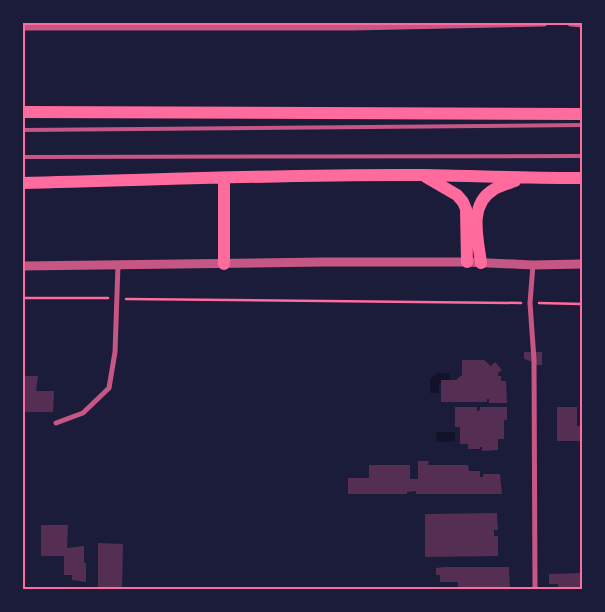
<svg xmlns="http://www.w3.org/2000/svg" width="605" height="612" viewBox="0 0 605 612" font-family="Roboto,sans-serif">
	<rect width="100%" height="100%" fill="#1b1b3a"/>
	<!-- water -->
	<path fill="#12122b" d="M 437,373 L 450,373 L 450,382 L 442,382 L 439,384 L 439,393 L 430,393 L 430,379 Z
		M 436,432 L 455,432 L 455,441 L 437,442 Z"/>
	<!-- building -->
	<path fill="#542f53" d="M 524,352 L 542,352 L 542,365 L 535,365 L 533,362 L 524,359 Z
		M 462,360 L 484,360 L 491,366 L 495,362 L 502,370 L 498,373 L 498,376 L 501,376 L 501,381 L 506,381 L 507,403 L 489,403 L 489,399 L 487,399 L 487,402 L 441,402 L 441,380 L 456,380 L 462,375 Z
		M 22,376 L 38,376 L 36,391 L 54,391 L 53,412 L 24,412 L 24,394 L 22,394 Z
		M 580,379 L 582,379 L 582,398 L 581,397 Z
		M 455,407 L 477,407 L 477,411 L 480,410 L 480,407 L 507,407 L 507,420 L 504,420 L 504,439 L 498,439 L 498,450 L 482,451 L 482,447 L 480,447 L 480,449 L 468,449 L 468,444 L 460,444 L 460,427 L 455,427 Z
		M 557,407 L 577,407 L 577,426 L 582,426 L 582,441 L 557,441 Z
		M 418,461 L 429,461 L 428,465 L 468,465 L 469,471 L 480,471 L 480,477 L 483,477 L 483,474 L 500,474 L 502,494 L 416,494 L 416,491 L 407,492 L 407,494 L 348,494 L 348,478 L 369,478 L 369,465 L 410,465 L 410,479 L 418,479 Z
		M 497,513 L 498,530 L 494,530 L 494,536 L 498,536 L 498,556 L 425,557 L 425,514 Z
		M 41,525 L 68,525 L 67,548 L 84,546 L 84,563 L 86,563 L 86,582 L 72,580 L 72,575 L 64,575 L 64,556 L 41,556 Z
		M 98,543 L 123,544 L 122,590 L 98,590 Z
		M 444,567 L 509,567 L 510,589 L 458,590 L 458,582 L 440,582 L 440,575 L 436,575 L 436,568 Z
		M 580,573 L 580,590 L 558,590 L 558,584 L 549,584 L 549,574 Z"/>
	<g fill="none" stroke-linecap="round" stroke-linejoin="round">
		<!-- path -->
		<path stroke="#ff6b9d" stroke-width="2.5" d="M 22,298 L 108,298
			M 126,299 L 521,303
			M 539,303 L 582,304"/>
		<!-- service -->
		<path stroke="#c65784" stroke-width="4" d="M 22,130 L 582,125
			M 22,157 L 582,156"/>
		<!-- minor -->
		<path stroke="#c65784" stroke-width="5" d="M 533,265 L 530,303 L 534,360 L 535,590
			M 56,423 L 83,413 L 109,388 L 115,352 L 118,265"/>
		<!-- tertiary -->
		<path stroke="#c65784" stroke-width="9" d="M 571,22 L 582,23
			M 22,26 L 351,26 L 544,22
			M 22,266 L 323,262 L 467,262 L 533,265 L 582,264"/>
		<!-- trunk -->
		<path stroke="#ff6b9d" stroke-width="12" d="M 22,112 L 582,114
			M 426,177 L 457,195 L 463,202 L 466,209 L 467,262
			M 22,183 C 156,180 290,174 424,175 C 477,176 529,178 582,178
			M 481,263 C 478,239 468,205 493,190 C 499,186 507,184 515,181
			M 224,264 L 224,178"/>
	</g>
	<!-- border -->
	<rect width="605" height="612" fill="none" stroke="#1b1b3a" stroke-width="48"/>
	<rect x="24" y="24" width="557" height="564" fill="none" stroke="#ff6b9d" stroke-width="2"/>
</svg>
